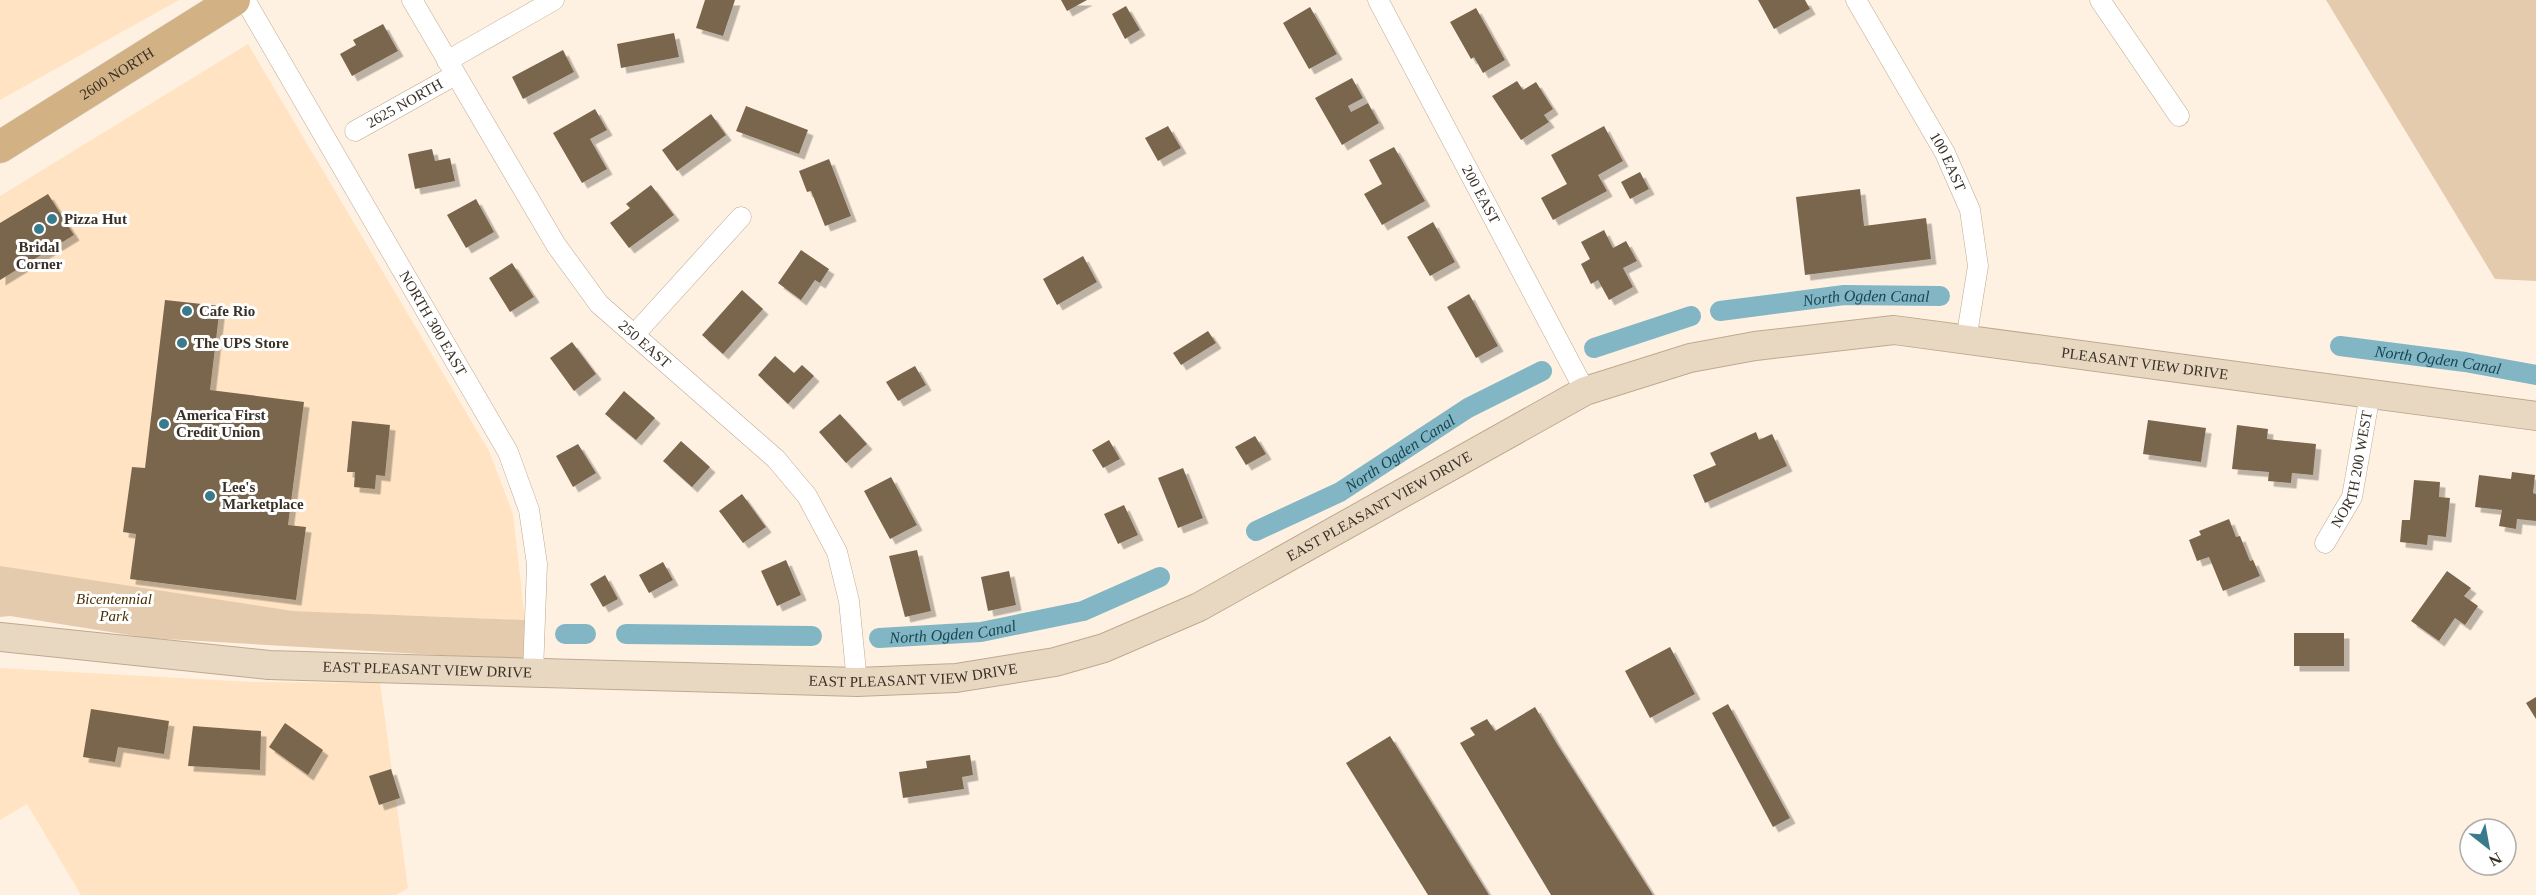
<svg xmlns="http://www.w3.org/2000/svg" width="2536" height="895" viewBox="0 0 2536 895" font-family="'Times New Roman',serif">
	<defs>
		<filter id="shadow"><feDropShadow dx="5.5" dy="5.5" stdDeviation="0" flood-color="#0004"/></filter>
	</defs>
	<rect width="100%" height="100%" fill="#fff1e1"/>
	<!-- built -->
	<path fill="#ffe3c2" d="M 0,0 L 179,0 L 0,100 Z
		M 248,44 L 489,451 L 513,514 L 525,620 L 293,611 L 0,568 L 0,196 Z
		M 0,668 L 252,682 L 380,683 L 408,888 L 396,895 L 81,895 L 27,804 L 0,820 Z"/>
	<!-- green -->
	<path fill="#e4cbae" d="M 2326,0 L 2536,0 L 2536,281 L 2495,279 Z
		M 0,566 L 293,611 L 525,620 L 524,660 L 148,638 L 10,616 L 0,617 Z"/>
	<g fill="none" stroke-linecap="round" stroke-linejoin="round">
		<!-- canal -->
		<g stroke="#82b6c4" stroke-width="20">
			<path id="s1" d="M 1720,311 L 1844,295 L 1940,296"/>
			<path id="s2" d="M 2340,346 L 2465,362 L 2536,375"/>
			<path d="M 1594,348 L 1691,316"/>
			<path id="s3" d="M 1256,531 L 1340,492 L 1468,408 L 1542,371"/>
			<path d="M 565,634 L 586,634"/>
			<path d="M 626,634 L 812,636"/>
			<path id="s4" d="M 879,638 L 981,632 L 1083,611 L 1160,577"/>
		</g>
	</g>
	<!-- building -->
	<path fill="#79664e" filter="url(#shadow)" d="M 705,0 L 735,0 L 723,36 L 696,28 Z
		M 1061,0 L 1087,0 L 1067,11 Z
		M 1758,0 L 1805,0 L 1810,9 L 1774,29 Z
		M 1126,6 L 1140,30 L 1125,39 L 1112,14 Z
		M 1310,7 L 1337,54 L 1309,69 L 1283,23 Z
		M 1476,8 L 1505,60 L 1483,73 L 1474,57 L 1471,59 L 1450,22 Z
		M 383,24 L 398,51 L 352,76 L 340,54 L 356,45 L 353,40 Z
		M 674,33 L 679,57 L 621,68 L 617,44 Z
		M 563,50 L 574,72 L 523,99 L 512,77 Z
		M 1352,78 L 1363,98 L 1348,106 L 1351,112 L 1368,103 L 1379,123 L 1342,145 L 1315,98 Z
		M 1517,81 L 1523,90 L 1536,82 L 1553,109 L 1544,115 L 1549,122 L 1521,140 L 1492,96 Z
		M 746,106 L 808,130 L 799,154 L 736,131 Z
		M 595,109 L 607,130 L 590,139 L 607,169 L 582,183 L 553,133 Z
		M 711,114 L 726,135 L 677,171 L 662,150 Z
		M 1168,126 L 1181,148 L 1158,161 L 1145,138 Z
		M 1604,126 L 1623,161 L 1598,175 L 1607,191 L 1553,220 L 1541,198 L 1567,184 L 1551,155 Z
		M 1394,147 L 1425,201 L 1382,225 L 1364,194 L 1382,184 L 1369,160 Z
		M 432,149 L 435,161 L 450,158 L 455,181 L 415,189 L 408,154 Z
		M 829,159 L 851,216 L 825,226 L 811,191 L 807,192 L 799,171 Z
		M 1640,172 L 1649,189 L 1630,199 L 1621,182 Z
		M 651,185 L 674,215 L 629,248 L 610,223 L 630,208 L 626,204 Z
		M 1860,189 L 1864,226 L 1926,218 L 1931,259 L 1805,275 L 1796,197 Z
		M 48,194 L 74,235 L 0,280 L 0,223 Z
		M 476,199 L 494,232 L 466,248 L 447,215 Z
		M 1433,222 L 1455,262 L 1430,276 L 1407,237 Z
		M 1604,230 L 1613,248 L 1626,241 L 1637,261 L 1623,268 L 1633,287 L 1609,300 L 1598,280 L 1591,284 L 1581,264 L 1590,259 L 1581,242 Z
		M 801,250 L 829,269 L 820,283 L 815,280 L 801,300 L 778,283 Z
		M 1083,256 L 1097,282 L 1057,305 L 1043,279 Z
		M 512,263 L 534,297 L 510,312 L 489,278 Z
		M 742,290 L 763,309 L 723,354 L 702,335 Z
		M 1469,294 L 1498,346 L 1476,358 L 1447,307 Z
		M 165,300 L 220,306 L 210,390 L 304,402 L 288,525 L 306,527 L 296,600 L 130,579 L 136,534 L 123,532 L 132,467 L 145,468 Z
		M 1208,331 L 1216,343 L 1181,365 L 1173,353 Z
		M 572,342 L 596,374 L 574,391 L 550,358 Z
		M 775,356 L 794,373 L 802,365 L 814,376 L 788,404 L 758,375 Z
		M 915,366 L 926,385 L 898,401 L 886,382 Z
		M 624,391 L 655,418 L 636,440 L 605,414 Z
		M 840,414 L 867,444 L 846,463 L 819,432 Z
		M 2148,420 L 2206,428 L 2201,462 L 2143,454 Z
		M 352,421 L 390,425 L 385,476 L 376,475 L 375,489 L 354,487 L 355,472 L 347,472 Z
		M 2237,425 L 2268,429 L 2267,439 L 2316,444 L 2313,475 L 2292,473 L 2291,483 L 2268,481 L 2269,472 L 2232,469 Z
		M 1756,432 L 1759,440 L 1772,434 L 1787,466 L 1705,503 L 1693,475 L 1716,465 L 1710,453 Z
		M 1255,436 L 1266,454 L 1246,465 L 1235,447 Z
		M 1109,440 L 1120,459 L 1103,468 L 1092,450 Z
		M 681,441 L 710,467 L 692,487 L 663,461 Z
		M 578,444 L 596,473 L 573,487 L 556,456 Z
		M 1183,468 L 1203,518 L 1178,528 L 1158,478 Z
		M 2512,472 L 2535,475 L 2533,493 L 2536,494 L 2536,521 L 2517,519 L 2516,529 L 2499,526 L 2502,510 L 2475,507 L 2479,475 L 2511,479 Z
		M 891,477 L 917,525 L 890,539 L 864,491 Z
		M 2414,480 L 2440,482 L 2439,497 L 2450,498 L 2446,537 L 2428,535 L 2427,545 L 2400,542 L 2402,520 L 2410,520 Z
		M 742,494 L 766,527 L 743,543 L 719,511 Z
		M 1124,505 L 1138,535 L 1118,544 L 1104,514 Z
		M 2229,519 L 2236,537 L 2240,536 L 2250,561 L 2253,560 L 2260,576 L 2223,591 L 2209,557 L 2197,561 L 2189,540 L 2201,535 L 2199,531 Z
		M 917,550 L 931,611 L 905,617 L 889,556 Z
		M 786,560 L 801,595 L 777,606 L 761,571 Z
		M 663,562 L 673,580 L 649,593 L 639,575 Z
		M 1009,571 L 1016,605 L 988,611 L 981,577 Z
		M 2447,571 L 2471,588 L 2464,596 L 2478,606 L 2465,625 L 2455,618 L 2439,641 L 2411,621 Z
		M 605,575 L 618,599 L 603,607 L 590,584 Z
		M 2294,633 L 2344,633 L 2344,666 L 2294,666 Z
		M 1670,647 L 1695,694 L 1650,718 L 1625,671 Z
		M 2536,697 L 2536,719 L 2526,703 Z
		M 1728,704 L 1790,818 L 1773,827 L 1712,713 Z
		M 1535,707 L 1557,744 L 1653,895 L 1551,895 L 1460,743 L 1475,735 L 1470,728 L 1487,719 L 1495,731 Z
		M 91,709 L 169,721 L 164,754 L 118,747 L 115,762 L 83,757 Z
		M 285,723 L 323,750 L 308,775 L 269,747 Z
		M 193,726 L 261,731 L 260,770 L 188,766 Z
		M 1390,736 L 1489,895 L 1428,895 L 1346,763 Z
		M 970,755 L 973,775 L 962,777 L 964,789 L 903,798 L 899,772 L 927,768 L 926,761 Z
		M 391,769 L 400,798 L 379,805 L 369,776 Z"/>
	<g fill="none" stroke-linecap="round" stroke-linejoin="round">
		<!-- street casing -->
		<g stroke="#bea98f" stroke-width="21">
			<g id="street">
				<path id="s5" d="M 245,0 L 508,452 L 529,510 L 537,564 L 533,673"/>
				<path id="s6" d="M 412,0 L 556,245 L 599,304 L 776,459 L 807,496 L 837,552 L 849,601 L 857,682"/>
				<path id="s7" d="M 1378,0 L 1585,391"/>
				<path id="s8" d="M 1856,0 L 1945,153 L 1970,210 L 1978,266 L 1966,340"/>
				<path d="M 2100,0 L 2179,116"/>
				<path d="M 447,61 L 554,0"/>
				<path id="s9" d="M 355,131 L 455,75"/>
				<path d="M 634,335 L 741,217"/>
				<path id="s10" d="M 2325,543 L 2352,497 L 2370,394"/>
			</g>
		</g>
		<!-- secondary casing -->
		<g stroke="#bea98f" stroke-width="30">
			<g id="secondary">
				<path id="s11" d="M 0,637 L 269,665 L 857,682 L 956,678 L 1055,662 L 1104,648 L 1199,607 L 1585,391 L 1690,358 L 1755,346 L 1894,330 L 2536,416"/>
			</g>
		</g>
		<!-- primary casing -->
		<g stroke="#dbdad8" stroke-width="33">
			<g id="primary">
				<path id="s12" d="M 0,147 L 234,0"/>
			</g>
		</g>
		<!-- street -->
		<use href="#street" stroke="#fff" stroke-width="20"/>
		<!-- secondary -->
		<use href="#secondary" stroke="#e8d8c2" stroke-width="28"/>
		<!-- primary -->
		<use href="#primary" stroke="#d2b285" stroke-width="32"/>
	</g>
	<!-- markers -->
	<g fill="#397b8c" stroke="#fff" stroke-width="2">
		<circle cx="52" cy="219" r="6"/>
		<circle cx="39" cy="229" r="6"/>
		<circle cx="187" cy="311" r="6"/>
		<circle cx="182" cy="343" r="6"/>
		<circle cx="164" cy="424" r="6"/>
		<circle cx="210" cy="496" r="6"/>
	</g>
	<g text-anchor="middle" dominant-baseline="central" stroke-width="6" stroke-linejoin="round" paint-order="stroke">
		<!-- street labels -->
		<g font-size="15" fill="#393026" stroke="#fff">
			<text stroke="none"><textPath href="#s12" startOffset="138">2600 NORTH</textPath></text>
			<text stroke="none"><textPath href="#s9" startOffset="57">2625 NORTH</textPath></text>
			<text stroke="none"><textPath href="#s8" startOffset="186">100 EAST</textPath></text>
			<text stroke="none"><textPath href="#s7" startOffset="220">200 EAST</textPath></text>
			<text stroke="none"><textPath href="#s5" startOffset="374">NORTH 300 EAST</textPath></text>
			<text stroke="none"><textPath href="#s6" startOffset="418">250 EAST</textPath></text>
			<text stroke="none"><textPath href="#s11" startOffset="2224">PLEASANT VIEW DRIVE</textPath></text>
			<text stroke="none"><textPath href="#s10" startOffset="80">NORTH 200 WEST</textPath></text>
			<text stroke="none"><textPath href="#s11" startOffset="1419">EAST PLEASANT VIEW DRIVE</textPath></text>
			<text stroke="none"><textPath href="#s11" startOffset="429">EAST PLEASANT VIEW DRIVE</textPath></text>
			<text stroke="none"><textPath href="#s11" startOffset="915">EAST PLEASANT VIEW DRIVE</textPath></text>
		</g>
		<!-- poi labels -->
		<g font-size="15" font-weight="bold" fill="#393026" stroke="#fff" text-anchor="start">
			<text x="64" y="219">Pizza Hut</text>
			<text x="39" y="247" text-anchor="middle">Bridal<tspan x="39" dy="17">Corner</tspan></text>
			<text x="199" y="311">Cafe Rio</text>
			<text x="194" y="343">The UPS Store</text>
			<text x="176" y="415">America First<tspan x="176" dy="17">Credit Union</tspan></text>
			<text x="222" y="487">Lee's<tspan x="222" dy="17">Marketplace</tspan></text>
		</g>
		<!-- park labels -->
		<g font-size="15" font-style="italic" fill="#4a2e00" stroke="#fff">
			<text x="114" y="599">Bicentennial<tspan x="114" dy="17">Park</tspan></text>
		</g>
		<!-- water labels -->
		<g font-size="16" font-style="italic" fill="#184651" stroke="#fff">
			<text stroke="none"><textPath href="#s1" startOffset="147">North Ogden Canal</textPath></text>
			<text stroke="none"><textPath href="#s2" startOffset="99">North Ogden Canal</textPath></text>
			<text stroke="none"><textPath href="#s3" startOffset="164">North Ogden Canal</textPath></text>
			<text stroke="none"><textPath href="#s4" startOffset="74">North Ogden Canal</textPath></text>
		</g>
	</g>
	<!-- north arrow -->
	<g transform="translate(2488 847) rotate(149)"><circle r="28" fill="#ffffff" stroke="#b0aca8" stroke-width="1.5"/>
	<path d="M0-4.5L10 22L0 15L-10 22Z" fill="#397b8c"/>
	<text y="-9" font-size="16" font-weight="bold" text-anchor="middle" fill="#393026">N</text>
	</g>
</svg>
